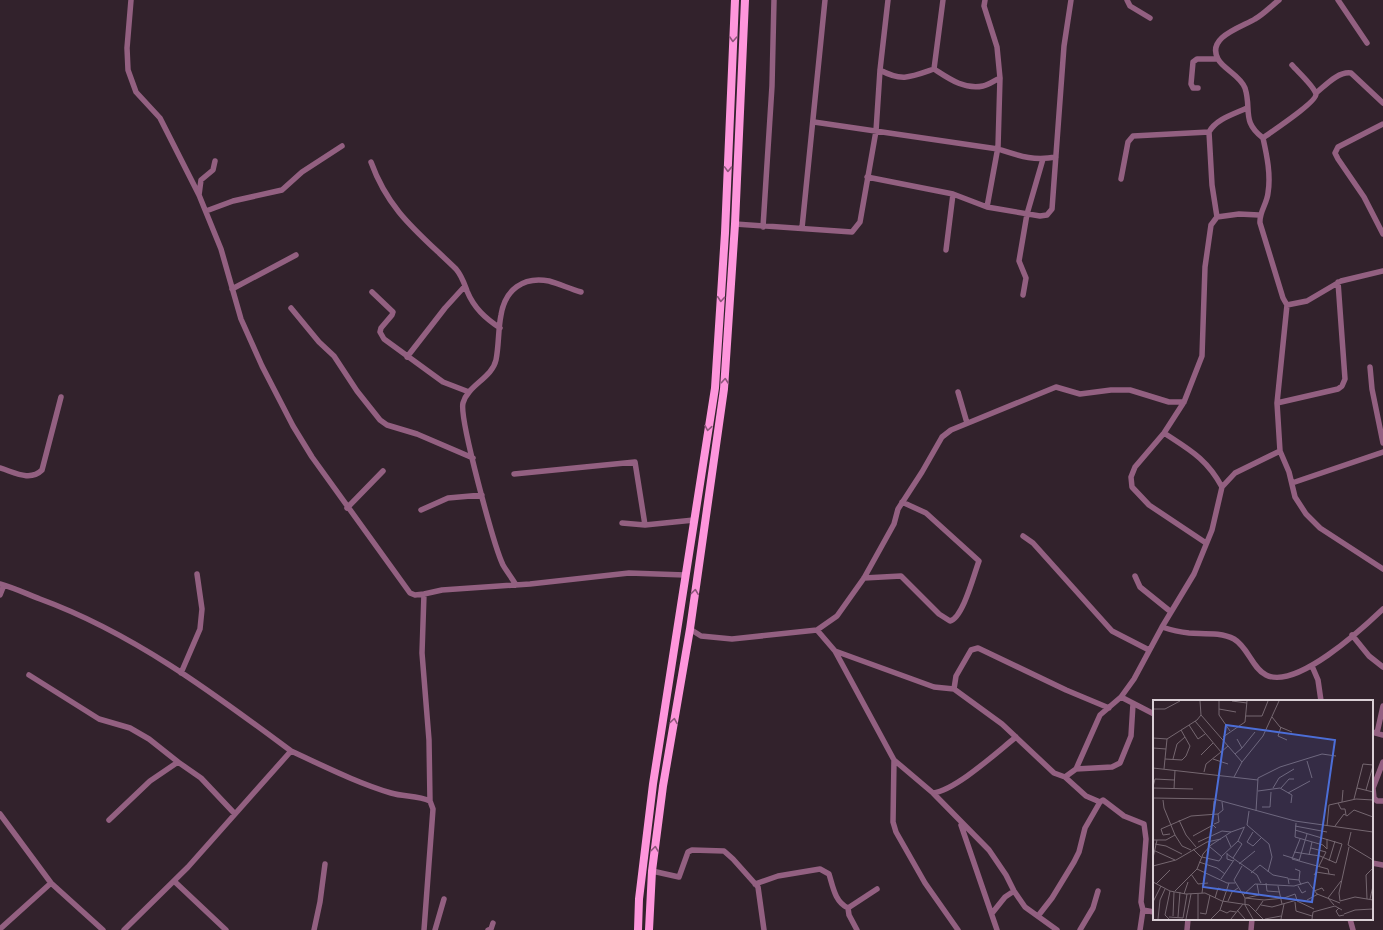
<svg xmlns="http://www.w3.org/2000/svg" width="1383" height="930" viewBox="0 0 1383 930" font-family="Karla,sans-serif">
	<rect width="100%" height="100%" fill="#32222c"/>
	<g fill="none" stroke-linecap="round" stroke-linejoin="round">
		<!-- street -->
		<path stroke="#936081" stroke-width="5.5" d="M 131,0 L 127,48 L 128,70 L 136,92 L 160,118 L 199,195 L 221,249 L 241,319 L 262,366 L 293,426 L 312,457 L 410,593 L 415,595 L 424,594 L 442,590 L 530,584 L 629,573 L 685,575
			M 985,0 L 984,6 L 997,47 L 1000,78 L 998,147 L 987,207
			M 1127,0 L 1130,6 L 1150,18
			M 1279,0 C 1271,6 1264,14 1255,19 C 1242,27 1206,37 1218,59 C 1223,69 1240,75 1245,88 C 1252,110 1241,121 1263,138 C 1267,156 1271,175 1268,193 C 1267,204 1259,212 1260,223 L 1283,298 L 1287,305 L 1277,403 L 1280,451 L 1289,472 L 1295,497 L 1306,514 L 1320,528 L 1383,569
			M 1338,0 L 1367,43
			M 934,69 C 948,78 964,90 983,86 C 989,85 995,80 1000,78
			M 934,69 L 943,0
			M 880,70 C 902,82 911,77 934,69
			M 1198,88 L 1193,88 L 1191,84 L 1193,62 L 1197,59 L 1217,59
			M 1316,93 C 1325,86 1338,71 1351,73 L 1383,103
			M 814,122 L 998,149 C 1020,156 1033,161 1056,157
			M 1383,124 L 1338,147 L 1335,153 L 1338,159 L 1364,197 L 1383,234
			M 1263,138 C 1271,132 1317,102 1316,94 C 1314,86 1297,71 1292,65
			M 371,162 C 389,212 419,233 456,269 C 462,276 464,283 467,291 C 474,308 485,318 500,328
			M 867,177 L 953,194 L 987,207 L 1040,216 L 1047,215 L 1052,209 L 1064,46 L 1071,0
			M 1121,179 L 1128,142 L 1133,136 L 1209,132
			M 199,195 L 201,180 L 213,170 L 215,161
			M 206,211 L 233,201 L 282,190 L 302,172 L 342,146
			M 1217,217 L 1212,185 L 1209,132 C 1216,119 1234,114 1247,108
			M 735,224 L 852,232 L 860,222 L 876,131 L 880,70 L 888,0
			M 763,227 L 772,86 L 774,0
			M 802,228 L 825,0
			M 946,250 L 953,194
			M 232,289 L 296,255
			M 372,292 L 393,312 L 392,315 L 381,328 L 380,332 L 384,339 L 443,382 L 469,392
			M 1023,295 L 1026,278 L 1019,261 L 1027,214 L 1043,159
			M 1287,305 L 1307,301 L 1341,281 L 1383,271
			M 291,308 L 319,342 L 334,356 L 357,391 L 380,420 L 387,425 L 417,434 L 473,458
			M 407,357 L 445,308 L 465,286
			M 1370,367 L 1372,389 L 1383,443
			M 958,392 L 967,423
			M 1277,403 L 1338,389 L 1342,386 L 1345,379 L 1338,282
			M 1164,433 C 1190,450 1207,459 1222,487
			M 0,468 C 14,472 30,482 42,470 L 61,397
			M 514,474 L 635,462 L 645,525
			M 1292,483 L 1383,452
			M 347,508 L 383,471
			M 421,510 L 448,498 L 482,495
			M 622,523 L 645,525 L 694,520
			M 1023,536 L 1033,543 L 1112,631 L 1149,650
			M 1206,543 L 1149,505 L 1132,487 L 1131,477 L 1135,467 L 1164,433 L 1184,402 L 1202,356 L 1205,267 L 1211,225 L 1217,217 L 1239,214 L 1259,215
			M 1135,576 L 1140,587 L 1171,612
			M 864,578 L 901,576 L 939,614 L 950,621 C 963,618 974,574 979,561 L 926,513 L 902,502
			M 0,584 C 14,588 27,594 40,599 C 133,633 213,693 291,751
			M 516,585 C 512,578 507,572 503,565 C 494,546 459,418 463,403 C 468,385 492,378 496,360 C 499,345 498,330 501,315 C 505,290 523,276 549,281 C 560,284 570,289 581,292
			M 424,594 L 422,653 L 429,740 L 430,801 L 433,809 L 424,930
			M 0,595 L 4,585
			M 1162,627 C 1171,630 1179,632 1189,633 C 1202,634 1221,632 1234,639 C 1248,647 1252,668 1266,675 C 1296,690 1362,629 1383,609
			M 690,629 L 701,636 L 732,639 L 817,630 L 835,651 L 894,760 L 933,793 L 989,850 L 1006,875 L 1014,891 L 1025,907 L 1057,930
			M 817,630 L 837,616 L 864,578 L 894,524 L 898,509 L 922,472 L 942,437 L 951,430 L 1056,387 L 1080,394 L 1111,390 L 1130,390 L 1169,402 L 1184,402
			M 1352,635 L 1369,656 L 1383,667
			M 835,651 L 934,687 L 954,689 L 1002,724 L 1054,773 L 1065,777 L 1086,796 L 1100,802
			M 1312,666 L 1318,680 L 1321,701
			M 181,673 L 200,629 L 202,609 L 197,574
			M 29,675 L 99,719 L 130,728 L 149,739 L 178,762
			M 954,689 L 956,676 L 971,650 L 978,648 L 1066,690 L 1109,708
			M 1121,697 L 1154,714
			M 1372,732 L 1383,735
			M 1377,733 L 1383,706
			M 894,760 L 893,822 L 896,832 L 925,883 L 958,930
			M 1383,762 L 1373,788 L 1374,798 L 1377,801 L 1383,801
			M 1076,769 L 1112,767 L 1120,763 L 1131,736 L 1133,704
			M 1065,777 L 1076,769 L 1100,715 L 1121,697 L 1134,679 L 1162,627 L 1194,574 L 1212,530 L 1222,487 L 1235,473 L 1280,451
			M 933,793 C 956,790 997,752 1016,737
			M 0,814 L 51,883 L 103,930
			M 109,820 L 150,781 L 178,762 L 201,778 L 234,813
			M 961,825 L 997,930
			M 1372,863 L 1383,865
			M 652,871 L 679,877 L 688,852 L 692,850 L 724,851 L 733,859 L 758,887 L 764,930
			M 174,881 L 226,930
			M 755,884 L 778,876 L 820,869 L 829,874 C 833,887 835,902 848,908
			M 1143,910 L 1154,912
			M 993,912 L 1005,897 L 1014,891
			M 1038,916 L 1052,898 L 1074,862 L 1079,852 L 1085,828 L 1100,802 L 1103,800 L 1124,816 L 1144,824 L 1146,839 L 1141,902 L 1143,910 L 1140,930
			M 1350,919 L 1353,930
			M 0,929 L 51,883
			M 124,930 L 188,867 L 291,751 C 324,766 357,783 391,793 C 404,797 418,795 430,801
			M 314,930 L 320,902 L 325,864
			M 435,930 L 444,899
			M 488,930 L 491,929 L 493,923
			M 857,930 L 849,915 L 848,908 L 877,889
			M 1080,930 L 1093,908 L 1098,891
			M 1187,930 L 1188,919
			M 1251,930 L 1252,919"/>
		<!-- primary -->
		<path stroke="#fe96dc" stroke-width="8" d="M 638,930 L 639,899 L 653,784 L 715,388 L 725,233 L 735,0
			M 649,930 L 652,871 L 663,786 L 690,629 L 724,389 L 735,224 L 745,0"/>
	</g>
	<!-- one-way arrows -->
	<defs><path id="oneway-chevron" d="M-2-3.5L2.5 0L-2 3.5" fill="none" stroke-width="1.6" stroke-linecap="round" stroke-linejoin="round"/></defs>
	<g stroke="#8e567b">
		<use href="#oneway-chevron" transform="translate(733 39) rotate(93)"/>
		<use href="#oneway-chevron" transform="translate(728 169) rotate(92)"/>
		<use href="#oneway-chevron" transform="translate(721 299) rotate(95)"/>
		<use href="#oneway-chevron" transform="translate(725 381) rotate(-85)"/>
		<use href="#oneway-chevron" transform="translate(708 428) rotate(99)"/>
		<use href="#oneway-chevron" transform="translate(695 592) rotate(-83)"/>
		<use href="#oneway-chevron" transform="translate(674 721) rotate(-81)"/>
		<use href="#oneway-chevron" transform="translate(655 849) rotate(-83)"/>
	</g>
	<!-- overview -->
	<g transform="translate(1153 700)">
		<rect width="220" height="220" fill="#32222c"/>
		<path fill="none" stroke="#756770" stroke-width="1" d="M 66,1 L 66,15 L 77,31M 79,1 L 94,3M 0,9 L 12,9 L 27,1M 66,9 L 83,12M 48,15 L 89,62 L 81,77M 93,16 L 109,16 L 115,1M 119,17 L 127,27 L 139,32M 42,21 L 68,52 L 75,46M 36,25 L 45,39 L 52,34M 128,27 L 125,36 L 134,40M 70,37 L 92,22 L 94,1M 0,38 L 14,39 L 44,20 L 48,15 L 47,1M 0,48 L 13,49M 89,48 L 102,32M 82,54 L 89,48 L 84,39M 48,55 L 60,43M 12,59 L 29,60 L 33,56 L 37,46 L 28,30M 20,59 L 24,44 L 32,37M 60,59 L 75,64M 154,61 L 159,78M 89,62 L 110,36 L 126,1M 0,68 L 105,80M 11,69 L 14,39M 51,72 L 53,64 L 68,52M 0,87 L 2,79 L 21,80M 0,88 L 40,89M 120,88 L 126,78 L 141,69M 128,88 L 136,79 L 141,79M 204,88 L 220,92M 21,89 L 22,70M 213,90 L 220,66M 105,91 L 127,88 L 139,95 L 138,103M 135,93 L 157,81M 0,98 L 61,99 L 142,121 L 220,132M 201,99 L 210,64 L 220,65M 10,100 L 11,108 L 22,135 L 29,146 L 38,150M 189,102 L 190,90M 185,103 L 188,109 L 192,109 L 193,115M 109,107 L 117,107 L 118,92M 103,111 L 105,78 L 127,67 L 169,54 L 183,56M 60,114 L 61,101M 26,120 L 33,135 L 43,147M 143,123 L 142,137 L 170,145 L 174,149 L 174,139M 61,124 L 66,122 L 65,114M 94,125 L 116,144 L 119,157 L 115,172M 94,125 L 96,111M 142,126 L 174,132M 174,126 L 176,105 L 203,99 L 220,100M 182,126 L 191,114 L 194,116 L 201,110 L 220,117M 100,132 L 94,142 L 100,146 L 108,138M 198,132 L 195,145 L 220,160M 17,134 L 10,135 L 8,129 L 38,116 L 65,114 L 70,110 L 69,102M 40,136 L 60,125 L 63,128M 73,136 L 78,147M 147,139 L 139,159 L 175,169 L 176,174M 0,140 L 13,140 L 22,135M 45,142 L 69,131 L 78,132M 2,144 L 13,146 L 29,154M 196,147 L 186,193 L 187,201 L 202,197 L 220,200M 158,148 L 173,152 L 166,166M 40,149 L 49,158M 0,150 L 22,160M 141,152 L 167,156 L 183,163 L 189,144 L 142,130M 74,153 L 74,159 L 80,161M 74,154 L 104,175 L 108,183M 130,155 L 146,160M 156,155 L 159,142M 69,156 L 85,141 L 91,128M 49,157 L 66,161 L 69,157 L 57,147M 0,158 L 4,140M 80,158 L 89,144 L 85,141M 146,161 L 154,134M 176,161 L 182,141M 46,162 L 64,168 L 72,174M 86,164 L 102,151M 0,166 L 23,160 L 54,142 L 68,139M 89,166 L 81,180 L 92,198 L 92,205 L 100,219M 44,169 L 74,183 L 82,183M 142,169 L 147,171 L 146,180M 98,173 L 107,165 L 120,175 L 135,178 L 136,184M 38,174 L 45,184 L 55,183M 161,175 L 163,172 L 182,175M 68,179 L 81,160M 136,179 L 146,180 L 148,185M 0,182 L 17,191 L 33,194 L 52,193 L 69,201 L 96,205 L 110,219M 113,183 L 114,191 L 127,192M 3,184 L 17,170M 125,186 L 129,204M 145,186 L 149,193 L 153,191M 22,191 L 44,169 L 50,154 L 58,145 L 78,132 L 92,127M 161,191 L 169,188 L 171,191M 49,193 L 52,171M 31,194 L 35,182M 90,195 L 102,184 L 141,186 L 155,182 L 164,194 L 187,203M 62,198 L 65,188 L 72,191M 92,198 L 111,200 L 131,198 L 142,194 L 144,200 L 119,207 L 108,205M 93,198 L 106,195 L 104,184M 214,199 L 213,175 L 220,168M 217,199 L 220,186M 154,200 L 165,194M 75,201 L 79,192 L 85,188M 144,201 L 161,209M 0,202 L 8,186M 142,202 L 143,211 L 159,216M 181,205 L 175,198 L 188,181M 186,208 L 183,211 L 186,216 L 191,215M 67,210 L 74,213 L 77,211 L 83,212M 84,210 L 92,219M 103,211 L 110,201M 47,213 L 53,214 L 57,195M 191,214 L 202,210 L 220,209M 20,216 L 21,192M 16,217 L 30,218M 25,217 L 27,192M 30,218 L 34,194M 5,219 L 7,200 L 12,189M 16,219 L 12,215 L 17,191M 33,219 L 38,194M 45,219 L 45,194M 58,219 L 67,210 L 76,183M 78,219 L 90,204M 112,219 L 128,216M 128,219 L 131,204M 159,219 L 160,212 L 182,206 L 189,210"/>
		<path fill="#4c6ed7" fill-opacity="0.15" stroke="#4c6ed7" stroke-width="2" d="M 73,25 L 182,40 L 159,202 L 50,187 Z"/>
		<rect width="220" height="220" fill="none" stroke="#d9cfd5" stroke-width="2"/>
	</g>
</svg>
